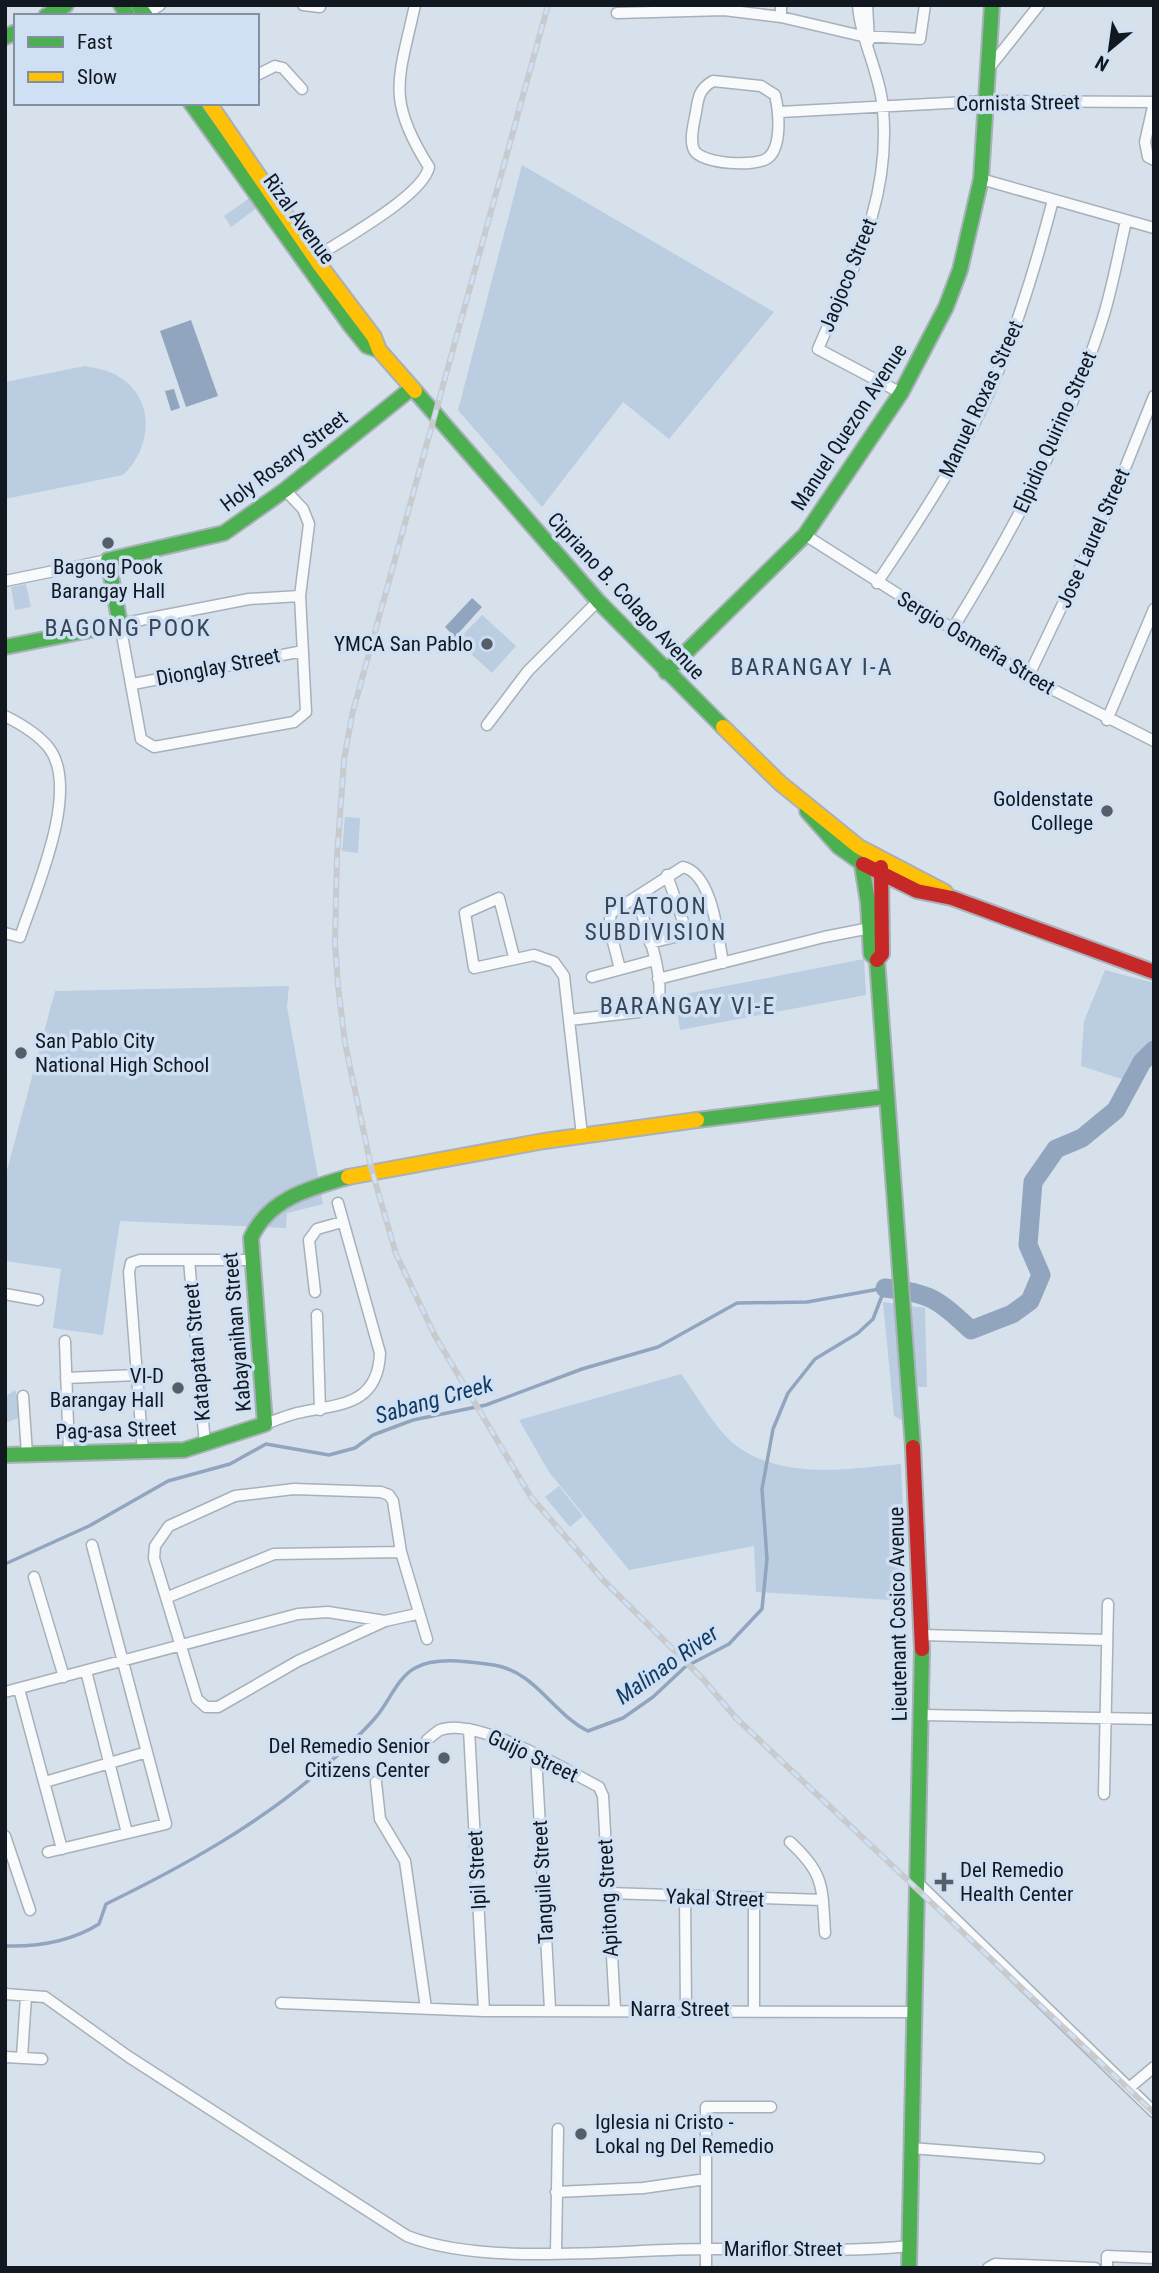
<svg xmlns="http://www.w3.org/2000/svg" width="1159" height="2273" viewBox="0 0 1159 2273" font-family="'Roboto Condensed',sans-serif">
	<rect width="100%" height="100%" fill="#d7e1ec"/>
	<!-- green -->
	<path fill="#bbcde1" d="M 522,165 L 774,312 L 669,439 L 623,402 L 542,507 L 458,410 Z
		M 251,197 L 258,207 L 231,227 L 224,216 Z
		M 85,366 C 94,368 104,369 112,373 C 156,393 154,446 123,475 L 5,499 L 5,382 Z
		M 26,584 L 31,607 L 15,610 L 11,587 Z
		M 482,615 L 516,646 L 492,673 L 457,641 Z
		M 345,817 L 360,818 L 358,853 L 342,851 Z
		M 864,959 L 866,995 L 680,1030 L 675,996 Z
		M 1105,970 L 1154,983 L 1154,1045 L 1125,1080 L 1081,1066 L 1084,1021 Z
		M 289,986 L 287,1007 L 323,1204 L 287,1213 L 286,1228 L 120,1221 L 103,1335 L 53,1328 L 61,1269 L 5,1261 L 5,1178 L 55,991 Z
		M 883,1302 L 925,1308 L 927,1387 L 918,1387 L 920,1430 L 894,1416 Z
		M 681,1374 C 696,1394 715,1428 733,1443 C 780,1481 846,1469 901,1464 L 907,1601 L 756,1592 L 754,1546 L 629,1570 L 549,1472 L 519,1420 Z
		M 15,1390 L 24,1416 L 5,1423 L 5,1397 Z
		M 559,1486 L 583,1516 L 570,1527 L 545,1497 Z"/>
	<!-- water -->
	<path fill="#91a6be" d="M 191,320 L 218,396 L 186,407 L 160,331 Z
		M 174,389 L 180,408 L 171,411 L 165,391 Z
		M 472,598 L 482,607 L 455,637 L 445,627 Z"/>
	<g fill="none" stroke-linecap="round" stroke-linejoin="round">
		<!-- stream -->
		<path stroke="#91a6be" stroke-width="3.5" d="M 5,1564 L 89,1526 L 168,1481 L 230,1464 L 266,1444 L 329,1455 L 355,1448 L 373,1435 L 413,1420 L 486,1405 L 582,1369 L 658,1347 L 737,1303 L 807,1302 L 885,1288
			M 5,1946 C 39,1947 70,1942 99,1924 L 106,1904 C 182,1867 258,1825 322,1769 C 340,1753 360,1736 376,1717 C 389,1702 397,1678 415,1668 C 436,1656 471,1662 494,1665 C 536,1672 553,1714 588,1731 L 623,1718 L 653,1697 L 685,1667 L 729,1644 L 762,1609 L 767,1559 L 762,1489 L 773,1429 L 788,1393 L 815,1359 L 858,1333 L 873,1319 L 885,1288"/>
		<!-- river -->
		<path stroke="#91a6be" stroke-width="19" d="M 885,1288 C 931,1293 937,1299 971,1330 L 1012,1314 L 1030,1301 L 1041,1275 L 1028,1245 L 1033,1182 L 1056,1149 L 1082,1138 L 1116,1110 L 1142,1062 L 1154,1050"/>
		<!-- street casing -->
		<g stroke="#a8b0b8" stroke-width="13">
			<path id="street" d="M 303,5 L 320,7
				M 781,5 L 781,17
				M 858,5 C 861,41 880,73 883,109 C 891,202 853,267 818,349 L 901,393
				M 867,5 L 869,41
				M 617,13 L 724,10 L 781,17 L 862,36 L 920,39 L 925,5
				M 145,15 L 160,5
				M 989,68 L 1039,5
				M 257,75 L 275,66 L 283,68 L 302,89
				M 713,81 L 761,86 L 775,95 C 779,111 782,145 769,157 C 757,168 701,164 694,150 C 689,140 694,123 696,112 C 698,98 699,89 713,81 Z
				M 1154,102 L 1145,142 L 1148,157 L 1154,160
				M 780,112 L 985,101 L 1154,102
				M 981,179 L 1154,228
				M 313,263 L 315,258 C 341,240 423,196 429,167 C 385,98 399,79 415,5
				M 285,490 L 303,509 L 309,524 L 300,596 L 306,712 L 294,722 L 154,747 L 141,739 L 120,624 L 249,599 L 300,596
				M 805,535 L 1028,677 L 1154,741
				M 5,581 L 108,560
				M 877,583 C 903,544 929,506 952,465 C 1000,383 1029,292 1053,200
				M 952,630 C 1011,534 1066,433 1101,324 C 1112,291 1118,255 1126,221
				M 1028,677 L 1111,503 L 1154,396
				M 133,684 L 303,651
				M 5,716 C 21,724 38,734 49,748 C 81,790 35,892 20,937 L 5,933
				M 1107,720 L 1154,609
				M 487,725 L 528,671 L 598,601
				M 667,875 L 687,933
				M 650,943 L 716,927
				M 514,957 L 499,898 L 465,913 L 474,968 L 534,955 L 554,962 L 564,976 L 582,1135
				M 620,969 L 609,926 L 611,913 L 683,867 C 713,874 718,938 723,963
				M 592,977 L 655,960
				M 658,979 L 824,937 L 870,928
				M 570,1020 L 638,1012 L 657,1006 C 667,980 645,925 637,898
				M 189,1260 L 205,1444
				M 315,1292 L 309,1240 L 317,1229 L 342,1222
				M 5,1294 L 38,1300
				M 317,1315 L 320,1410
				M 65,1341 L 69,1453
				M 66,1378 L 137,1375
				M 23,1396 L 27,1454
				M 265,1424 C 276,1420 286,1416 297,1413 C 337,1404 378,1407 380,1353 L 338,1203
				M 143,1453 L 129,1272 L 131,1263 L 140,1260 L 251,1260
				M 34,1577 L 64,1677
				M 168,1597 L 274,1554 L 401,1552
				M 385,1621 L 298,1661 L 218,1707 L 206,1707 L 197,1699 L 154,1558 L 155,1546 L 169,1526 L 235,1496 L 294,1489 L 381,1492 L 389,1495 L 393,1501 L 401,1552 L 427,1639
				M 921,1635 L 1106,1640
				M 86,1671 L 127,1833
				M 19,1689 L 62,1849
				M 5,1692 L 298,1614 L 328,1612 L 385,1621 L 417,1614
				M 922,1715 L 1154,1719
				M 469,1729 L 484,2011
				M 427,1740 C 431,1737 436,1732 440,1730 C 475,1716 567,1770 599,1787 L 603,1796 L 615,2009
				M 536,1755 L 550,2009
				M 45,1782 L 147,1752
				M 376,1782 L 380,1819 L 405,1861 L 426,2008
				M 1104,1794 L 1108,1604
				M 5,1836 L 30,1910
				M 790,1842 C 825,1874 822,1887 825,1933
				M 48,1852 L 166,1824 L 92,1545
				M 918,1883 L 1154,2112
				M 608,1893 L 823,1900
				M 685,1897 L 686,2010
				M 754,1900 L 754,2010
				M 5,1994 L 45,1997 L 129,2057 L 407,2236 C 486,2267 621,2249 707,2249 C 775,2248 842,2253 909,2246
				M 281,2003 L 484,2011 L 914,2012
				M 5,2057 L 42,2059
				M 22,2057 L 26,1996
				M 1129,2088 L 1154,2067
				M 911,2148 L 1039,2158
				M 556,2192 L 643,2188 L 706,2179
				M 556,2252 L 558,2129
				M 706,2268 L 706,2107 L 771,2107
				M 988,2268 L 995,2264 L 1095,2268
				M 1107,2268 L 1107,2256 L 1154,2258"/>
		</g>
		<!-- fast casing -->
		<g stroke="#a8b0b8" stroke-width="18">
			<path id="fast" d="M 121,5 L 128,16
				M 138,5 L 146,16
				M 46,16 L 66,5
				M 5,37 L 16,32
				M 191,103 L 350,325 L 367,346 L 379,350
				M 415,391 L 598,601 L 723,727
				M 5,647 L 120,624 L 108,560 L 224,533 L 285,490 L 412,388
				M 666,672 L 805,535 L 901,393 L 946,307 L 960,270 L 981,179 L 992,5
				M 807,811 L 839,847 L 863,864
				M 859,847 L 868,902 L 871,954 L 877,960 L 913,1447
				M 697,1120 L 885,1097
				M 5,1455 L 184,1450 L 265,1424 L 251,1238 C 268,1199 310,1188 348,1177
				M 909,2268 L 922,1649"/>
		</g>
		<!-- slow casing -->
		<g stroke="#a8b0b8" stroke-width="18">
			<path id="slow" d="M 209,103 L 319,264 L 374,337 L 379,350 L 415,391
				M 723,727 L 780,783 L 859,847
				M 859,847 L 945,892
				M 348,1177 L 544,1141 L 697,1120"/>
		</g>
		<!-- jam casing -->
		<g stroke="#a8b0b8" stroke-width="18">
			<path id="jam" d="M 863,864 L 917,891 L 952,898 L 1154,972
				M 877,960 L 882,954 L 881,867
				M 913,1447 L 922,1649"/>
		</g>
		<!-- street -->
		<use href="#street" stroke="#f9fafc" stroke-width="10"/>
		<!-- fast -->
		<use href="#fast" stroke="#4caf50" stroke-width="14"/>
		<!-- slow -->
		<use href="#slow" stroke="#ffc107" stroke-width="14"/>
		<!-- jam -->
		<use href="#jam" stroke="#c62828" stroke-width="14"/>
		<!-- rail casing -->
		<g stroke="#c8cacd" stroke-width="6">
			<path id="rail" d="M 548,5 L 352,715 L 344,760 L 337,856 L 335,943 L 338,986 L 345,1043 L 372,1171 L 396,1254 L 435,1336 L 531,1497 L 604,1581 L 703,1679 L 736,1718 L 1154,2113"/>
		</g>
		<!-- rail -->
		<use href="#rail" stroke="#cfe0f4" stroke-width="3.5" stroke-dasharray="10" stroke-linecap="butt"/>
	</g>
	<!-- markers -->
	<g fill="#575e67" stroke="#cfe0f4" stroke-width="2.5">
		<circle cx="108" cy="543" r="7"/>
		<circle cx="487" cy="644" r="7"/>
		<circle cx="1107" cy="811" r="7"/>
		<circle cx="21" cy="1053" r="7"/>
		<circle cx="178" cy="1388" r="7"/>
		<circle cx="444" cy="1758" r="7"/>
		<path d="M940.5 1871.5h7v7h7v7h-7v7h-7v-7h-7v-7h7z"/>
		<circle cx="581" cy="2134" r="7"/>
	</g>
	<g text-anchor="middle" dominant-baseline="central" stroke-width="7" stroke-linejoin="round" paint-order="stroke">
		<!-- street labels -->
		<g font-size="21" fill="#12181f" stroke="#cfe0f4">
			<text transform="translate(1018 103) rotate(-1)">Cornista Street</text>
			<text transform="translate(299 219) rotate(54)">Rizal Avenue</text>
			<text transform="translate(848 275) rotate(-68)">Jaojoco Street</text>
			<text transform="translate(981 399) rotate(-65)">Manuel Roxas Street</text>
			<text transform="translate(849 427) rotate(-57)">Manuel Quezon Avenue</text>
			<text transform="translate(1055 432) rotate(-66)">Elpidio Quirino Street</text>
			<text transform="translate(284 461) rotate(-37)">Holy Rosary Street</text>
			<text transform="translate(1093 538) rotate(-66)">Jose Laurel Street</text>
			<text transform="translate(626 596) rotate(47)">Cipriano B. Colago Avenue</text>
			<text transform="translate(976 643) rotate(31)">Sergio Osmeña Street</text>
			<text transform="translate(218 667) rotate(-11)">Dionglay Street</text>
			<text transform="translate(237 1332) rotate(-95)">Kabayanihan Street</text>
			<text transform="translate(197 1352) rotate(-95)">Katapatan Street</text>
			<text transform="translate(116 1430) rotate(-2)">Pag-asa Street</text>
			<text transform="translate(898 1614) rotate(-91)">Lieutenant Cosico Avenue</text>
			<text transform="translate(533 1756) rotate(25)">Guijo Street</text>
			<text transform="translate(477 1870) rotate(-93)">Ipil Street</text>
			<text transform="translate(543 1882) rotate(-93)">Tanguile Street</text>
			<text transform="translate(608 1898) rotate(-93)">Apitong Street</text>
			<text transform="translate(715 1898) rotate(2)">Yakal Street</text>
			<text x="680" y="2009">Narra Street</text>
			<text x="783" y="2249">Mariflor Street</text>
		</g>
		<!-- poi labels -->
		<g font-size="21" fill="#12181f" stroke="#cfe0f4" text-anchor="end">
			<text x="108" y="567" text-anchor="middle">Bagong Pook<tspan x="108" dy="24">Barangay Hall</tspan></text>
			<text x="473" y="644">YMCA San Pablo</text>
			<text x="1093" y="799">Goldenstate<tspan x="1093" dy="24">College</tspan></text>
			<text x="35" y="1041" text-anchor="start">San Pablo City<tspan x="35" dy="24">National High School</tspan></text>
			<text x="164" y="1376">VI-D<tspan x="164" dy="24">Barangay Hall</tspan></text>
			<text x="430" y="1746">Del Remedio Senior<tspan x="430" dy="24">Citizens Center</tspan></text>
			<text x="960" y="1870" text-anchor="start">Del Remedio<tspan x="960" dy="24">Health Center</tspan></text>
			<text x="595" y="2122" text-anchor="start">Iglesia ni Cristo -<tspan x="595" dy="24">Lokal ng Del Remedio</tspan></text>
		</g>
		<!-- neighbourhood labels -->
		<g font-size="23" letter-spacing="2" fill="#374555" stroke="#cfe0f4">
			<text x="656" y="906">PLATOON<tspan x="656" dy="26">SUBDIVISION</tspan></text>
		</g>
		<!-- water labels -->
		<g font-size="23" font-style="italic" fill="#143b64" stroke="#cfe0f4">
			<text transform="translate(434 1400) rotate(-16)">Sabang Creek</text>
			<text transform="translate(667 1665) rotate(-35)">Malinao River</text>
		</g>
		<!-- quarter labels -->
		<g font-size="24" letter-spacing="2" fill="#374555" stroke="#cfe0f4">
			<text x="128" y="628">BAGONG POOK</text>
			<text x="812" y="667">BARANGAY I-A</text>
			<text x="688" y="1006">BARANGAY VI-E</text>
		</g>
	</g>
	<!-- border -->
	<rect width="1159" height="2273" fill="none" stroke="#12181f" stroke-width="14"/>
	<!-- legend -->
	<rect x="14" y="14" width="245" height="91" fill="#cfe0f4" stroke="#83909f" stroke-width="2"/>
	<rect x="28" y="37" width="35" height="10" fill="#4caf50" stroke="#83909f" stroke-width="2"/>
	<text x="77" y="49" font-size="21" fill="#12181f">Fast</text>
	<rect x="28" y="72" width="35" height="10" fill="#ffc107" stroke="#83909f" stroke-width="2"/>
	<text x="77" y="84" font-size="21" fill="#12181f">Slow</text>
	<!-- north arrow -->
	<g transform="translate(1110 49) rotate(209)" stroke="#cfe0f4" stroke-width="5" paint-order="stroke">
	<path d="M0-5L12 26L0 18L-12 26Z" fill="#12181f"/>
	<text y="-10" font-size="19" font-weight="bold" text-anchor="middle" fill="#12181f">N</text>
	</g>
</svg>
